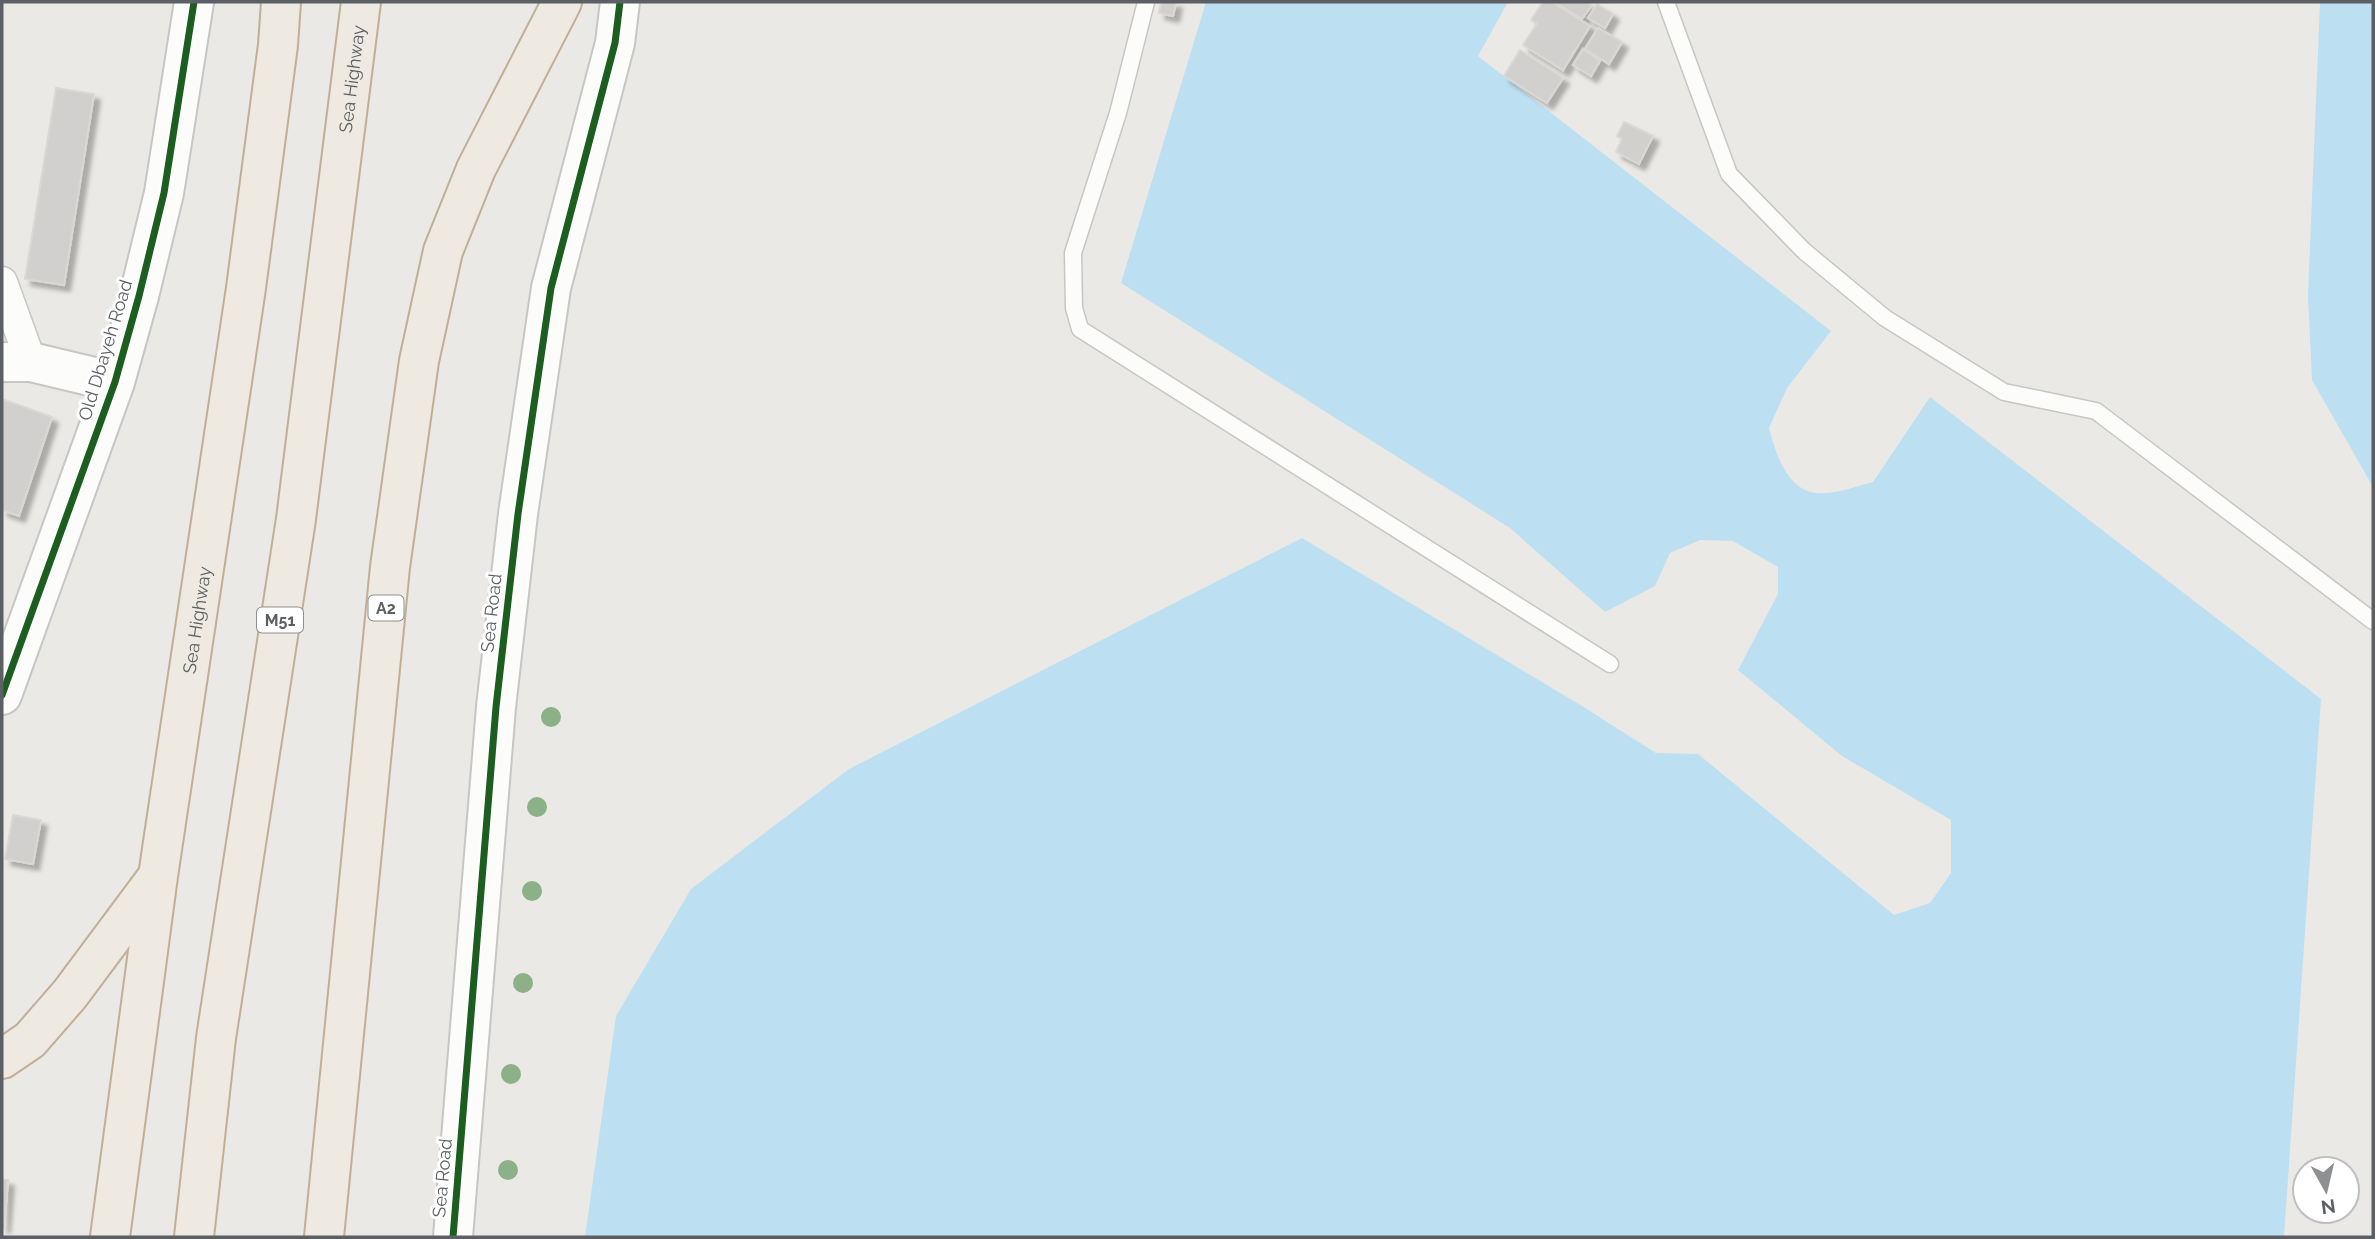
<svg xmlns="http://www.w3.org/2000/svg" width="2375" height="1239" viewBox="0 0 2375 1239" font-family="Raleway,sans-serif">
	<defs>
		<filter id="shadow"><feDropShadow dx="6" dy="6" stdDeviation="2" flood-color="#0004"/></filter>
	</defs>
	<rect width="100%" height="100%" fill="#ebe9e5"/>
	<!-- water -->
	<path fill="#bddff2" d="M 1206,2 L 1508,2 L 1478,56 L 1831,331 L 1787,388 L 1769,428 C 1776,455 1789,497 1825,493 C 1841,492 1858,486 1873,482 L 1930,397 L 2321,699 L 2284,1237 L 585,1237 L 616,1016 L 691,889 L 849,769 L 1302,538 L 1582,706 L 1656,753 L 1698,754 L 1894,915 L 1930,903 L 1951,873 L 1951,820 L 1842,756 L 1738,670 L 1778,594 L 1778,567 L 1733,541 L 1700,540 L 1670,553 L 1655,586 L 1605,612 L 1510,528 L 1121,283 Z
		M 2320,2 L 2373,2 L 2373,487 L 2312,380 L 2308,296 Z"/>
	<!-- building -->
	<path fill="#d1d0ce" stroke="#dad8d4" stroke-width="2" filter="url(#shadow)" d="M 1161,2 L 1176,2 L 1173,16 L 1159,13 Z
		M 1543,2 L 1552,2 L 1590,26 L 1563,70 L 1523,45 L 1537,24 L 1531,20 Z
		M 1555,2 L 1587,2 L 1592,5 L 1582,19 Z
		M 1597,4 L 1613,14 L 1605,28 L 1588,18 Z
		M 1598,28 L 1622,42 L 1609,64 L 1585,49 Z
		M 1583,49 L 1600,61 L 1591,76 L 1573,65 Z
		M 1520,50 L 1563,78 L 1547,103 L 1504,76 Z
		M 56,88 L 94,94 L 64,285 L 25,279 Z
		M 1624,122 L 1653,136 L 1639,164 L 1616,152 L 1622,139 L 1617,136 Z
		M 2,399 L 52,417 L 19,516 L 2,510 Z
		M 13,815 L 41,820 L 33,864 L 5,859 Z
		M 2,1179 L 8,1180 L 4,1227 L 2,1227 Z"/>
	<g fill="none" stroke-linecap="round" stroke-linejoin="round">
		<!-- lane casing -->
		<g stroke="#c7c6c6" stroke-width="19">
			<path id="lane" d="M 1146,2 L 1118,113 L 1073,253 L 1074,308 L 1080,329 L 1610,664
				M 1666,2 L 1729,174 L 1804,251 L 1885,318 L 2004,392 L 2096,411 L 2373,621"/>
		</g>
		<!-- street casing -->
		<g stroke="#c7c6c6" stroke-width="33">
			<path id="street" d="M 2,282 L 31,362"/>
		</g>
		<!-- secondary casing -->
		<g stroke="#c6c6c6" stroke-width="42">
			<path id="secondary" d="M 2,362 L 31,362 L 115,382
				M 2,695 L 115,382 L 139,296 L 164,193 L 194,2
				M 453,1237 L 496,707 L 518,514 L 551,288 L 615,43 L 620,2"/>
		</g>
		<!-- highway casing -->
		<g stroke="#c0af96" stroke-width="42">
			<g id="highway">
				<path d="M 2,1059 L 30,1040 L 70,994 L 155,880"/>
				<path id="s1" d="M 110,1237 L 158,876 L 246,288 L 278,45 L 281,2"/>
				<path id="s2" d="M 194,1237 L 216,1038 L 296,519 L 361,2"/>
				<path d="M 324,1237 L 390,567 L 419,361 L 443,251 L 476,169 L 562,2"/>
			</g>
		</g>
		<!-- lane -->
		<use href="#lane" stroke="#fcfcfb" stroke-width="16"/>
		<!-- street -->
		<use href="#street" stroke="#fcfcfb" stroke-width="30"/>
		<!-- secondary -->
		<use href="#secondary" stroke="#fcfcfb" stroke-width="38"/>
		<!-- highway -->
		<use href="#highway" stroke="#eee9e1" stroke-width="38"/>
		<!-- cycleway casing -->
		<g stroke="#fff" stroke-width="11">
			<path id="cycleway" d="M 2,695 L 115,382 L 139,296 L 164,193 L 194,2
				M 453,1237 L 496,707 L 518,514 L 551,288 L 615,43 L 620,2"/>
		</g>
		<!-- cycleway -->
		<use href="#cycleway" stroke="#1b5e20" stroke-width="7"/>
	</g>
	<!-- trees -->
	<g fill="#8cb088">
		<circle cx="551" cy="717" r="10"/>
		<circle cx="537" cy="807" r="10"/>
		<circle cx="532" cy="891" r="10"/>
		<circle cx="523" cy="983" r="10"/>
		<circle cx="511" cy="1074" r="10"/>
		<circle cx="508" cy="1170" r="10"/>
	</g>
	<g text-anchor="middle" dominant-baseline="central" stroke-width="6" stroke-linejoin="round" paint-order="stroke">
		<!-- shield labels -->
		<g fill="#fff" stroke="#8d8f92" stroke-width="2">
			<rect x="368.5" y="595.5" width="35" height="25" rx="5"/>
			<rect x="257" y="607.5" width="46" height="25" rx="5"/>
		</g>
		<g font-size="16" font-weight="bold" fill="#5c5f63">
			<text x="386" y="608">A2</text>
			<text x="280" y="620">M51</text>
		</g>
		<!-- street labels -->
		<g font-size="18" fill="#5c5f63" stroke="#fff">
			<text stroke="none"><textPath href="#s2" startOffset="1169">Sea Highway</textPath></text>
			<text transform="translate(105 350) rotate(-73)">Old Dbayeh Road</text>
			<text transform="translate(491 613) rotate(-84)">Sea Road</text>
			<text stroke="none"><textPath href="#s1" startOffset="623">Sea Highway</textPath></text>
			<text transform="translate(442 1178) rotate(-85)">Sea Road</text>
		</g>
	</g>
	<!-- border -->
	<rect width="2375" height="1239" fill="none" stroke="#5c5f63" stroke-width="7"/>
	<!-- north arrow -->
	<g transform="translate(2326 1190) rotate(172)"><circle r="33" fill="#ffffff" stroke="#bebfc1" stroke-width="2"/>
	<path d="M0-5L12 26L0 18L-12 26Z" fill="#8e8f90"/>
	<text y="-10" font-size="19" font-weight="bold" text-anchor="middle" fill="#5c5f63">N</text>
	</g>
</svg>
